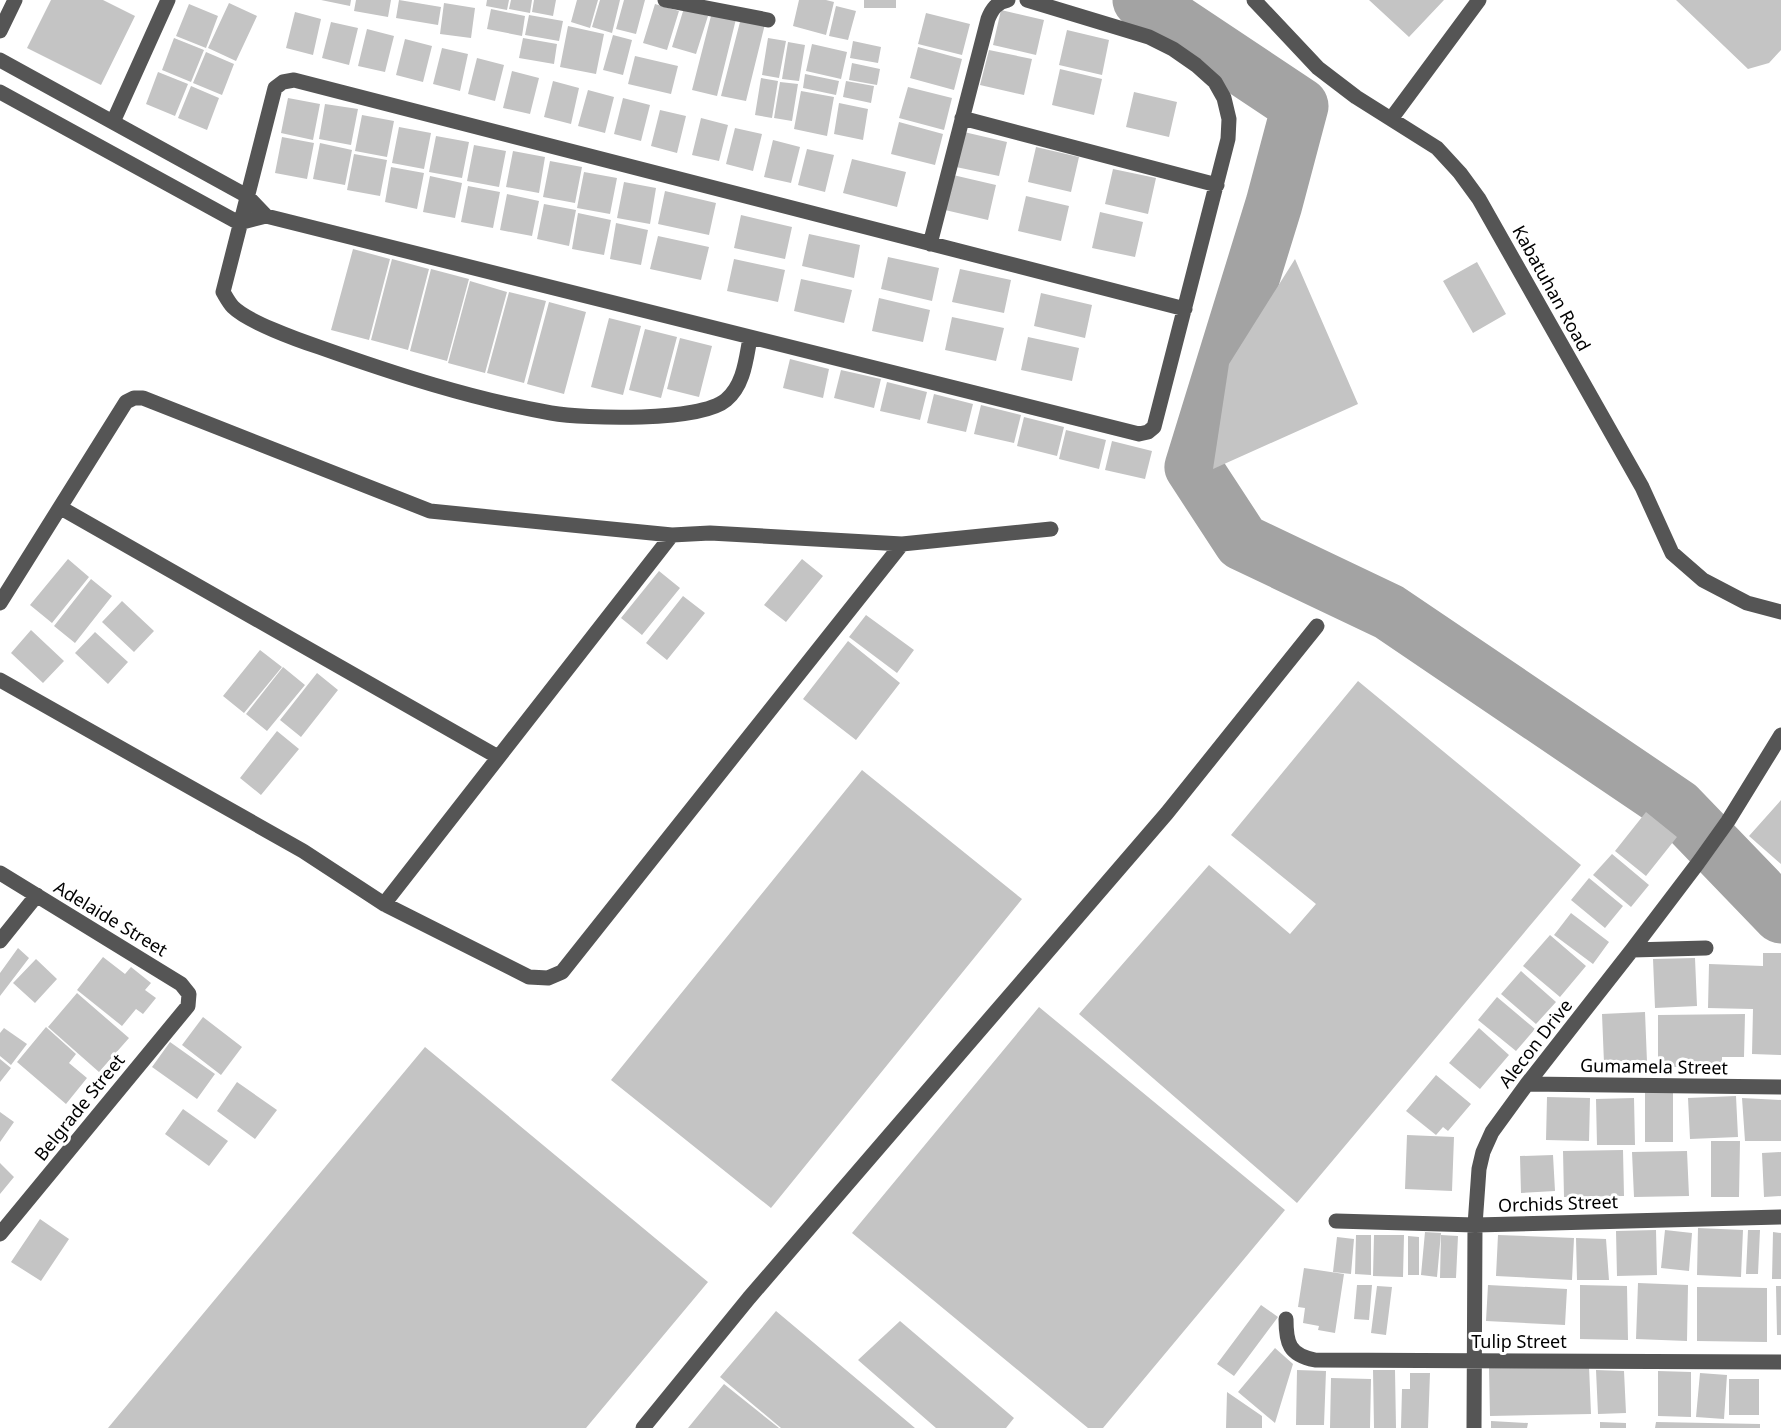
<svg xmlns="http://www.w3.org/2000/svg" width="1781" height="1428" viewBox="0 0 1781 1428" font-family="'Noto Sans',sans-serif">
	<rect width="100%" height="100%" fill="#fff"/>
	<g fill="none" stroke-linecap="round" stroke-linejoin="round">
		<!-- river -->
		<path stroke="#a3a3a3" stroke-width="57" d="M 1141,0 L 1300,106 L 1274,204 L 1193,467 L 1242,542 L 1389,612 L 1677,807 L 1781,915"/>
	</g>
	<!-- building -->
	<path fill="#c4c4c4" d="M 51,0 L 103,0 L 135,16 L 101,85 L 27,48 Z
		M 321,0 L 351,0 L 350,6 Z
		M 356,0 L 391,0 L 388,17 L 354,11 Z
		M 399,0 L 441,7 L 438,25 L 396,18 Z
		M 487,0 L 509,0 L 507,10 L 486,6 Z
		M 511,0 L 532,0 L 530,13 L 509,9 Z
		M 534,0 L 556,0 L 553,16 L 532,12 Z
		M 577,0 L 598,0 L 590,28 L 571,22 Z
		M 600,0 L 620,0 L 612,33 L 592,27 Z
		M 624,0 L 645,0 L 636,34 L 616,29 Z
		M 799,0 L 826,0 L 834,2 L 826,35 L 793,26 Z
		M 864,0 L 896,0 L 896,8 L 864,8 Z
		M 1369,0 L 1444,0 L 1409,37 Z
		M 1676,0 L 1781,0 L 1781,50 L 1769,63 L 1748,69 Z
		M 229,3 L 257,16 L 236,61 L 208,48 Z
		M 444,3 L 475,8 L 471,38 L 440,34 Z
		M 189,4 L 218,16 L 206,48 L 176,36 Z
		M 655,4 L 679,11 L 667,50 L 643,43 Z
		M 836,6 L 856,11 L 848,40 L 829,36 Z
		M 684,8 L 708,16 L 696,54 L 672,47 Z
		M 491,9 L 525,16 L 522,36 L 487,29 Z
		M 1001,10 L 1044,20 L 1036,55 L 993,45 Z
		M 295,12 L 321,19 L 313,55 L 286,48 Z
		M 712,12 L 736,19 L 717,96 L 692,90 Z
		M 926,13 L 970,24 L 962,55 L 918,44 Z
		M 529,15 L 563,21 L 559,41 L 525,35 Z
		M 741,18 L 765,24 L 746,101 L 721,96 Z
		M 331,22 L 358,28 L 349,65 L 322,58 Z
		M 568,26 L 604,34 L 596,74 L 560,67 Z
		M 367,29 L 394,36 L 385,72 L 358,66 Z
		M 1067,30 L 1109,40 L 1102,75 L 1059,65 Z
		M 613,35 L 632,40 L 623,75 L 603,70 Z
		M 174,38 L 204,50 L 191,82 L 162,70 Z
		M 523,38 L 557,44 L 554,64 L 519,58 Z
		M 768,38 L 786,41 L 779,78 L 762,75 Z
		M 405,39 L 432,46 L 423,82 L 396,75 Z
		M 853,41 L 881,47 L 878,63 L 850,58 Z
		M 788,42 L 805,45 L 799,81 L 782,79 Z
		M 812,44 L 847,52 L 841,79 L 806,71 Z
		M 918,47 L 962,59 L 954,90 L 910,78 Z
		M 442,48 L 468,54 L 460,91 L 433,84 Z
		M 989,50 L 1032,59 L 1024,95 L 980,85 Z
		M 206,52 L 234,64 L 222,95 L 193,83 Z
		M 635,56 L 678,66 L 671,94 L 628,84 Z
		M 477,58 L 504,65 L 495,101 L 468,94 Z
		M 852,63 L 880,69 L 877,85 L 849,80 Z
		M 1060,69 L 1102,79 L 1094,115 L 1052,105 Z
		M 512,71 L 539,78 L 530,114 L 503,108 Z
		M 158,72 L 188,84 L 175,116 L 146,104 Z
		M 805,74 L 839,81 L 836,95 L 803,88 Z
		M 761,78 L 778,81 L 772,118 L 755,115 Z
		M 553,81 L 579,88 L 571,124 L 544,117 Z
		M 846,81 L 874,86 L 871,103 L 843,97 Z
		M 780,82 L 798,84 L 792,121 L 774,118 Z
		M 191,86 L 219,98 L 207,130 L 178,118 Z
		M 908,87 L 952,98 L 944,130 L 899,118 Z
		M 588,90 L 614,97 L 605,133 L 578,126 Z
		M 801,91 L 834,97 L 827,136 L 794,129 Z
		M 1134,92 L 1177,102 L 1169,137 L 1126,127 Z
		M 288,98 L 320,104 L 313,140 L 281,133 Z
		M 623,98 L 650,105 L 641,141 L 614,134 Z
		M 839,103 L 868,109 L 863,140 L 834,134 Z
		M 325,104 L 358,109 L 351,145 L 319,139 Z
		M 660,110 L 686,116 L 677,153 L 651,146 Z
		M 362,115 L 394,121 L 387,157 L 355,151 Z
		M 701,118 L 728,125 L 719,161 L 692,155 Z
		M 899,122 L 943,134 L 935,165 L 891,154 Z
		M 399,127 L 431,133 L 424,169 L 392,163 Z
		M 735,128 L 762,134 L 753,171 L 726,164 Z
		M 964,132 L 1007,142 L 999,176 L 956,167 Z
		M 436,136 L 469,142 L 462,178 L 429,172 Z
		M 282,137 L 314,143 L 307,179 L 275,173 Z
		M 773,140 L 800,147 L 791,183 L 764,177 Z
		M 320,143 L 352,150 L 345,185 L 313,179 Z
		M 474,145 L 506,151 L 499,187 L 467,181 Z
		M 1036,147 L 1079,157 L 1071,192 L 1028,182 Z
		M 807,149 L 834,155 L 825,192 L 798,185 Z
		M 513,151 L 545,157 L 539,193 L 506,187 Z
		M 354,154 L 387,160 L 380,196 L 347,190 Z
		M 852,159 L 906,172 L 897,207 L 843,193 Z
		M 550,161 L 582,167 L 575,203 L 543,197 Z
		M 391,167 L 424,173 L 417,209 L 385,202 Z
		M 1113,169 L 1156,178 L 1148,214 L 1105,204 Z
		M 584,172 L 617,178 L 610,214 L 577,208 Z
		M 953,175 L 996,185 L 988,220 L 945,210 Z
		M 430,176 L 462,183 L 455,218 L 423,212 Z
		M 624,182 L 656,188 L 650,224 L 617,218 Z
		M 468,186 L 500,192 L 493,228 L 461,222 Z
		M 665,191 L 716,203 L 709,235 L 658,224 Z
		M 507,194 L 539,201 L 532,236 L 500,230 Z
		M 1026,196 L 1069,206 L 1061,241 L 1018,231 Z
		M 544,204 L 576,210 L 569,246 L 537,239 Z
		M 1100,212 L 1143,222 L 1135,257 L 1092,248 Z
		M 578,213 L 611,220 L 604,255 L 572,249 Z
		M 741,215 L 792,227 L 785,259 L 734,248 Z
		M 616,223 L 648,230 L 641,265 L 610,259 Z
		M 809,234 L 860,245 L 854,278 L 802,266 Z
		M 658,236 L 709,247 L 701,280 L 650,269 Z
		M 353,249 L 390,259 L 369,340 L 331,330 Z
		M 888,257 L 939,268 L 932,301 L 881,289 Z
		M 392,259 L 429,269 L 408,350 L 371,340 Z
		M 734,259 L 785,270 L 778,302 L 727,291 Z
		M 1295,259 L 1358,404 L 1213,469 L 1229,364 Z
		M 1477,262 L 1506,314 L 1473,333 L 1443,281 Z
		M 431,269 L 469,279 L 447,361 L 410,351 Z
		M 960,269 L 1011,280 L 1004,313 L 952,302 Z
		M 801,279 L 852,290 L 844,323 L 794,311 Z
		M 470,281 L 507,292 L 485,373 L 448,363 Z
		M 509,292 L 546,301 L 524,383 L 487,373 Z
		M 1041,293 L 1092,305 L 1085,338 L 1034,326 Z
		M 879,298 L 930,310 L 923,342 L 872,331 Z
		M 549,302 L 586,312 L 564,394 L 527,384 Z
		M 952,317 L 1004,328 L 996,361 L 945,350 Z
		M 609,318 L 641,326 L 623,395 L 591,387 Z
		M 645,329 L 677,337 L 661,398 L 629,390 Z
		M 1028,337 L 1079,348 L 1072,381 L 1021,370 Z
		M 680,338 L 712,346 L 699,397 L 667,389 Z
		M 790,359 L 829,369 L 823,398 L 783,388 Z
		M 841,370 L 881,379 L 874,408 L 834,398 Z
		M 887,382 L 927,392 L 920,420 L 880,411 Z
		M 934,394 L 973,404 L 966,432 L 927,423 Z
		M 981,405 L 1021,415 L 1014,443 L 974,434 Z
		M 1024,417 L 1064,427 L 1057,456 L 1017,446 Z
		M 1066,430 L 1106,440 L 1099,469 L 1059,459 Z
		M 1112,441 L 1152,451 L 1145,479 L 1105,470 Z
		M 68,559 L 89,577 L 52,623 L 30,605 Z
		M 802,559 L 823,576 L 786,622 L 764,605 Z
		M 659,571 L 680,588 L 642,635 L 621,618 Z
		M 91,579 L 112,596 L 75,643 L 54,626 Z
		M 683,596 L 705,613 L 667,660 L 646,643 Z
		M 122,601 L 154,631 L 134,652 L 102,622 Z
		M 866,615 L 914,650 L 897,673 L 849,637 Z
		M 31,630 L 64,661 L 43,683 L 11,653 Z
		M 95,632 L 128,662 L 108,684 L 75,653 Z
		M 848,641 L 900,683 L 856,740 L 803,699 Z
		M 260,650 L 282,667 L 244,713 L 223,696 Z
		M 283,667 L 305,685 L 267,731 L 246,714 Z
		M 317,673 L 338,690 L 301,737 L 280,720 Z
		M 1358,681 L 1581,865 L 1297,1203 L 1079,1014 L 1209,865 L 1290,934 L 1316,904 L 1231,835 Z
		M 277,731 L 299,749 L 261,795 L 240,778 Z
		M 862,770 L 1022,899 L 771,1208 L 611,1080 Z
		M 1781,800 L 1781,864 L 1749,836 Z
		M 1646,812 L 1677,837 L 1646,876 L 1615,851 Z
		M 1612,854 L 1649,885 L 1631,907 L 1593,875 Z
		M 1589,878 L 1623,906 L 1605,928 L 1571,900 Z
		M 1571,913 L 1609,942 L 1593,964 L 1554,935 Z
		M 1550,935 L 1586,966 L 1560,997 L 1523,966 Z
		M 18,948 L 29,958 L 0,996 L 0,973 Z
		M 1763,953 L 1781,953 L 1781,1055 L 1752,1054 L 1753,1009 L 1708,1008 L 1709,964 L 1763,966 Z
		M 103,957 L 125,974 L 131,967 L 151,983 L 145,990 L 156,998 L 143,1014 L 136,1009 L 122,1026 L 77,990 Z
		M 1695,958 L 1697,1006 L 1655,1008 L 1653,959 Z
		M 36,959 L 57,979 L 35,1003 L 13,983 Z
		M 1521,971 L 1556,1002 L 1536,1024 L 1501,994 Z
		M 77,993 L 129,1038 L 99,1072 L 48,1027 Z
		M 1497,997 L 1535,1029 L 1516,1051 L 1478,1020 Z
		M 1039,1007 L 1285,1210 L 1103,1428 L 1088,1428 L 852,1233 Z
		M 1645,1012 L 1647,1062 L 1604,1063 L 1602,1014 Z
		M 1745,1014 L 1744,1057 L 1722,1057 L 1722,1067 L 1658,1067 L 1658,1015 Z
		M 203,1017 L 242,1047 L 221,1075 L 182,1045 Z
		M 46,1027 L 76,1054 L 69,1063 L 87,1078 L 66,1104 L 17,1062 Z
		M 4,1028 L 27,1044 L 11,1065 L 0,1056 L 0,1033 Z
		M 1479,1028 L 1509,1055 L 1480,1089 L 1449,1063 Z
		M 170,1042 L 215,1074 L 197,1099 L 152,1067 Z
		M 425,1047 L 708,1282 L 586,1428 L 108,1428 Z
		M 0,1059 L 11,1068 L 0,1082 Z
		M 1436,1075 L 1471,1104 L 1448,1131 L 1443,1127 L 1436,1135 L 1406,1111 Z
		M 237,1082 L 277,1110 L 255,1139 L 217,1111 Z
		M 1645,1092 L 1673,1093 L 1673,1142 L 1645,1142 Z
		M 1736,1096 L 1738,1137 L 1690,1139 L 1688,1098 Z
		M 1547,1097 L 1590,1098 L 1589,1141 L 1546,1140 Z
		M 1634,1098 L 1635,1145 L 1597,1145 L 1596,1099 Z
		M 1742,1098 L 1781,1100 L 1781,1141 L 1745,1141 Z
		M 183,1109 L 228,1141 L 209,1166 L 165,1134 Z
		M 0,1112 L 14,1122 L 0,1142 Z
		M 1407,1135 L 1454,1137 L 1452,1191 L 1405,1189 Z
		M 1711,1141 L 1740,1141 L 1739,1197 L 1711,1197 Z
		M 1623,1150 L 1624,1196 L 1564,1197 L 1563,1151 Z
		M 1687,1151 L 1689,1196 L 1634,1197 L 1632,1152 Z
		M 1781,1152 L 1781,1196 L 1764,1197 L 1762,1153 Z
		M 1553,1155 L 1555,1191 L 1521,1193 L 1520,1156 Z
		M 0,1163 L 14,1177 L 0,1194 Z
		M 40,1219 L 69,1239 L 41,1281 L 11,1262 Z
		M 1698,1228 L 1743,1230 L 1741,1277 L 1697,1275 Z
		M 1656,1230 L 1657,1275 L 1617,1276 L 1616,1231 Z
		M 1665,1230 L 1692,1233 L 1689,1271 L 1661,1268 Z
		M 1748,1230 L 1760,1230 L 1758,1274 L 1746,1274 Z
		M 1425,1232 L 1441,1233 L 1437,1277 L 1421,1275 Z
		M 1773,1232 L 1781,1233 L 1781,1279 L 1772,1279 Z
		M 1356,1235 L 1371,1235 L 1371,1275 L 1355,1274 Z
		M 1374,1235 L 1404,1235 L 1403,1277 L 1373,1276 Z
		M 1441,1235 L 1458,1236 L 1456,1278 L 1440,1278 Z
		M 1498,1235 L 1574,1238 L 1572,1280 L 1496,1276 Z
		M 1408,1236 L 1419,1237 L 1419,1275 L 1408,1275 Z
		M 1337,1237 L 1354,1239 L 1351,1274 L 1333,1272 Z
		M 1576,1238 L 1606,1239 L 1609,1280 L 1577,1280 Z
		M 1304,1268 L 1344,1274 L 1335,1333 L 1318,1330 L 1319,1326 L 1303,1323 L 1305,1308 L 1298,1307 Z
		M 1638,1283 L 1688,1285 L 1687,1341 L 1636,1339 Z
		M 1357,1285 L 1372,1285 L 1369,1320 L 1354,1319 Z
		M 1488,1285 L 1567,1289 L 1565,1325 L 1486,1321 Z
		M 1580,1285 L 1627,1286 L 1628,1340 L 1580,1339 Z
		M 1377,1286 L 1392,1287 L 1386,1335 L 1371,1333 Z
		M 1776,1286 L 1781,1286 L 1781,1335 L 1777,1335 Z
		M 1697,1287 L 1767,1288 L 1767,1342 L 1697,1341 Z
		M 1261,1305 L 1278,1317 L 1234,1376 L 1217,1364 Z
		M 776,1311 L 915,1428 L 781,1428 L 720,1377 Z
		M 900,1321 L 1014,1418 L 1006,1428 L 936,1428 L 858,1360 Z
		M 1275,1348 L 1293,1364 L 1275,1423 L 1238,1392 Z
		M 1589,1366 L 1591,1414 L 1490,1416 L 1489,1368 Z
		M 1297,1370 L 1326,1371 L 1324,1425 L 1296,1425 Z
		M 1373,1370 L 1395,1370 L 1396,1428 L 1374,1428 Z
		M 1596,1370 L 1624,1371 L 1626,1413 L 1598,1414 Z
		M 1658,1371 L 1691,1372 L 1691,1417 L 1658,1416 Z
		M 1410,1373 L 1430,1373 L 1428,1428 L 1401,1428 L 1402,1389 L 1410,1389 Z
		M 1700,1373 L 1727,1375 L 1724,1419 L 1696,1417 Z
		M 1331,1378 L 1371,1379 L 1370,1428 L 1330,1428 Z
		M 1729,1379 L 1759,1379 L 1759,1415 L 1729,1415 Z
		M 724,1384 L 779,1428 L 688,1428 Z
		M 1227,1392 L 1262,1416 L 1262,1428 L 1226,1428 Z
		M 1491,1421 L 1528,1423 L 1527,1428 L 1491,1428 Z
		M 1600,1422 L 1626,1423 L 1626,1428 L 1600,1428 Z
		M 1656,1422 L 1760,1424 L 1760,1428 L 1655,1428 Z"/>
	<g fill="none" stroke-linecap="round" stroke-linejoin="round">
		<!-- minor -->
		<path stroke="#555" stroke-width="15" d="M 665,0 L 768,20
			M 1254,0 L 1318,68 L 1356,97 L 1437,148 L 1460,173 L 1479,199 L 1642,487 L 1672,553 L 1703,580 L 1747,603 L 1781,612
			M 0,31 L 15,0
			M 0,60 L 247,196 L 266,216
			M 0,92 L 239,223 L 266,216 L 1139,434 L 1148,432 L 1154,427 L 1228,139 L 1229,119 L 1224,98 L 1215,82 L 1196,65 L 1173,49 L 1149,37 L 1027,0
			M 962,118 L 1217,185
			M 1391,119 L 1479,0
			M 113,122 L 168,0
			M 930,244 L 988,19 C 992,9 997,2 1008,0
			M 750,338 C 746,359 744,385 726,400 C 700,422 585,419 551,413 C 472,399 395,374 319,347 C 298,340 248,322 233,307 C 229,303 226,297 223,292 L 275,88 L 283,82 L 294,80 L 1185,309
			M 61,508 L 498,757
			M 0,603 L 126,402 L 134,398 L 143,398 L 430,511 L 672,535 L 710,533 L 902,544 L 1051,529
			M 0,680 L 303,851 L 384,904 L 529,977 L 548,978 L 562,972 L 902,544
			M 0,873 L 181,984 L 189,994 L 188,1006 L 0,1234
			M 384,904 L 672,535
			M 0,941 L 37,895
			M 1632,950 L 1706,948
			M 1527,1084 L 1781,1087
			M 1336,1221 L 1475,1225 L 1781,1217
			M 1286,1319 C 1286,1343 1289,1355 1315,1360 L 1781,1362
			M 643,1428 L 749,1298 L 1167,813 L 1317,626
			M 1474,1428 L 1475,1225 L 1479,1169 L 1483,1152 L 1492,1132 L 1527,1084 L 1632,950 L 1698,863 L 1728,821 L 1781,735"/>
	</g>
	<g text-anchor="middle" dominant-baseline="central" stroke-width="6" stroke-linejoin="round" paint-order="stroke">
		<!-- street labels -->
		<g font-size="18" fill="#000" stroke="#fff">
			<text transform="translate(1552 288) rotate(61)">Kabatuhan Road</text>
			<text transform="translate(111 918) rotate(31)">Adelaide Street</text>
			<text transform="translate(1535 1043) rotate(-52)">Alecon Drive</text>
			<text transform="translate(1654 1066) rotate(1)">Gumamela Street</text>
			<text transform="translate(79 1107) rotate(-51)">Belgrade Street</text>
			<text transform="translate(1558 1203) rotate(-2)">Orchids Street</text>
			<text x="1519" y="1341">Tulip Street</text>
		</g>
	</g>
</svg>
